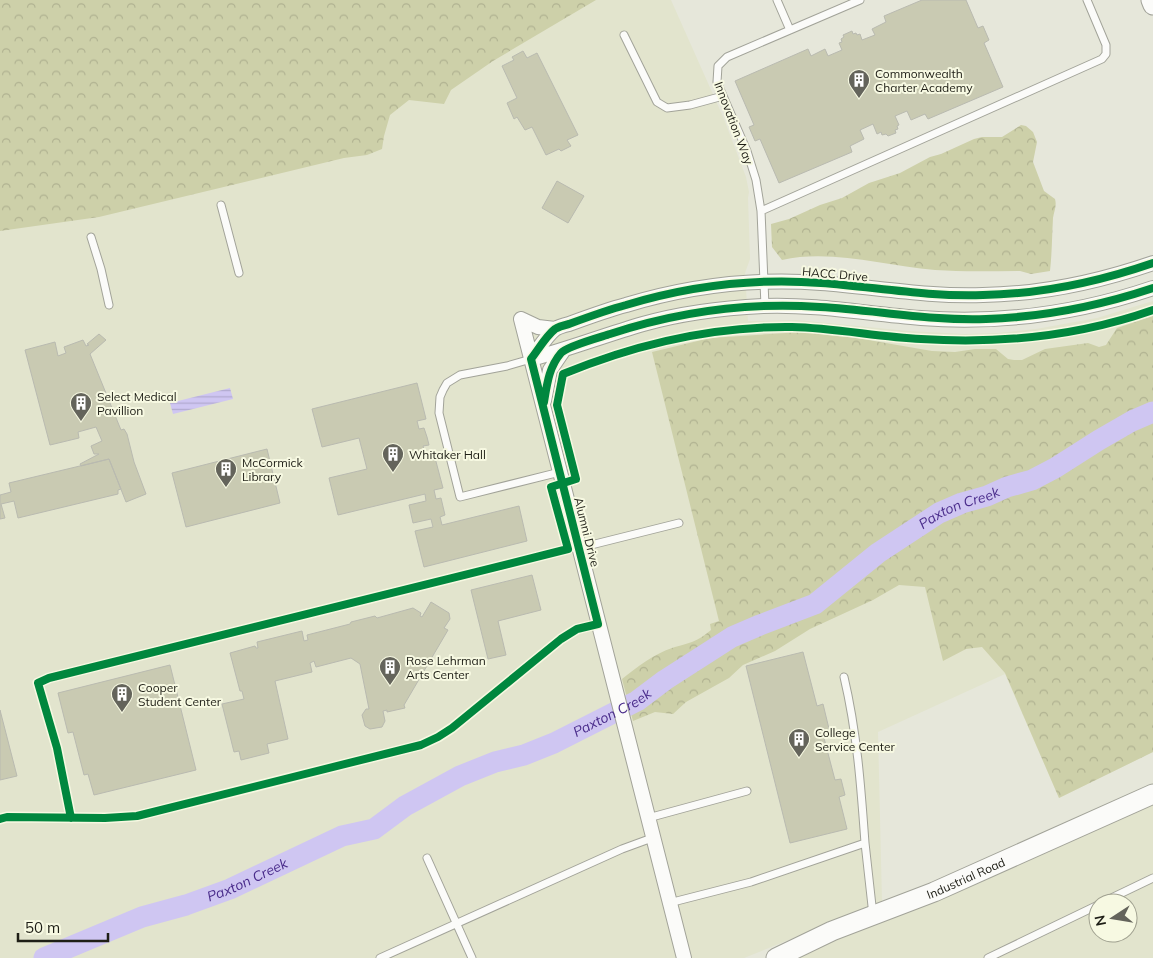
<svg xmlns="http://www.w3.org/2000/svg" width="1153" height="958" viewBox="0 0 1153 958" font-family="Mulish,sans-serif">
	<defs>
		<pattern id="forest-crowns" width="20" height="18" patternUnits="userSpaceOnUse" patternTransform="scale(1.25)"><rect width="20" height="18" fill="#cdd0a9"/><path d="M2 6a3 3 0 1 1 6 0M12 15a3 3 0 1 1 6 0" fill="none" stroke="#b0b291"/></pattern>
		<pattern id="water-rules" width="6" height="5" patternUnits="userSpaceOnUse" patternTransform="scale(1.25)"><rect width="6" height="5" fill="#cfc6f2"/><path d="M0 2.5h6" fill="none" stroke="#b1aacf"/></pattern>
	</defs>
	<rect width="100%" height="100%" fill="#e6e7da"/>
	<!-- built -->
	<path fill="#e2e4cd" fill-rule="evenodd" d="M 21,0 L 671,0 L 724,119 L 746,177 L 749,192 L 748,198 L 750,259 L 745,273 L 748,321 L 797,320 L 908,331 L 964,334 L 998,333 L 1036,329 L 1097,318 L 1153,301 L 1153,752 L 1059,798 L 1005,674 L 878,732 L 882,902 L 744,958 L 0,958 L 0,5 Z
		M 1153,802 L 1153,958 L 797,958 L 815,949 L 949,894 ZM 1098,903 L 1128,903 L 1128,933 L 1098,933 Z"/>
	<!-- forest -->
	<path fill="url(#forest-crowns)" d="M 0,0 L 596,0 L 493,61 L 451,90 L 444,104 L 409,100 L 390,115 L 384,136 L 382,149 L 367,155 L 344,158 L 99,217 L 0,231 Z
		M 1021,125 L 1026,126 L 1033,132 L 1037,142 L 1033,162 L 1044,191 L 1055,199 C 1057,206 1054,211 1053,218 C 1052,236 1052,253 1050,271 L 1031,274 L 1020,271 C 992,271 963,272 935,270 C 885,266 832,249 782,260 L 772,247 L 771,224 L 789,219 L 820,205 L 842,198 L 869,183 L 900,173 L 930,157 L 941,154 L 974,139 L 982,137 L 1002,137 Z
		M 1153,316 L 1153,752 L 1059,798 L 1005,673 L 982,647 L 966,649 L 943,661 L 925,587 L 899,585 L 873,600 L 810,629 L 775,651 L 743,665 L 729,678 L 686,702 L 673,714 L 655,712 L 633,721 L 622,679 C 637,667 654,654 672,648 C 689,643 697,642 711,630 L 710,624 L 719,621 L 652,352 L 710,338 L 801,332 L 857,338 L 932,351 L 955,352 L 975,349 L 996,349 L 1008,359 L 1014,360 L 1022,360 L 1045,349 L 1088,343 L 1099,347 L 1106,345 L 1117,328 Z"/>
	<!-- water -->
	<path fill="url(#water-rules)" d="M 230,388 L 233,399 L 173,414 L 170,403 Z"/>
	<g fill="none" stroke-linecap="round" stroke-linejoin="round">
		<!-- river -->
		<path stroke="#cfc6f2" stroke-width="21" id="s1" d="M 44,958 L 142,917 L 186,905 L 230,889 L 342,836 L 374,829 L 405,806 L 460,776 L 495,762 L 524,755 L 554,743 L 637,701 L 665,680 L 732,637 L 760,625 L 815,604 L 878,553 L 939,513 L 962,503 L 987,496 L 1007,487 L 1032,480 L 1055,468 L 1099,440 L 1132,421 L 1153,412"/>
	</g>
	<!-- building -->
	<path fill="#c9cab2" stroke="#b9bab0" d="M 922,0 L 966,0 L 978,28 L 983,26 L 989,40 L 984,43 L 1003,87 L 928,119 L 925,114 L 911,120 L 907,111 L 895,116 L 899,125 L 897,126 L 898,129 L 895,130 L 896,133 L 888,136 L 886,134 L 882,135 L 881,132 L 877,134 L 873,124 L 860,130 L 864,139 L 850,146 L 852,152 L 779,183 L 760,139 L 755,141 L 749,127 L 754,125 L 735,81 L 808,49 L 811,56 L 825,49 L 828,56 L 842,50 L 839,43 L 842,42 L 841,39 L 844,37 L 843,35 L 852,31 L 853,34 L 856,33 L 857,35 L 860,34 L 862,40 L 875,35 L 872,29 L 886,22 L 884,16 Z
		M 523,51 L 527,58 L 537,53 L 578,135 L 567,140 L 571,146 L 561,151 L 559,149 L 546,155 L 532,127 L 525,130 L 517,117 L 514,119 L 507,103 L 517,98 L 502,66 L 514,60 L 512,57 Z
		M 557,181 L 584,196 L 568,223 L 542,208 Z
		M 99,334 L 106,340 L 90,354 L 121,430 L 124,429 L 127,434 L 134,462 L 146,494 L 126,502 L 109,459 L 81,466 L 80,464 L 99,454 L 94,454 L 91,446 L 102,441 L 96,427 L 78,432 L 79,438 L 50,445 L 25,350 L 55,342 L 58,356 L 66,353 L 64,347 L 83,340 L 86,346 L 89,345 L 87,344 Z
		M 417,383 L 426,419 L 417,421 L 419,429 L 424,428 L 427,437 L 429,445 L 423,446 L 426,456 L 434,454 L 443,488 L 434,490 L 436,499 L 441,498 L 445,515 L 440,517 L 442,525 L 519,506 L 527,541 L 424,567 L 415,531 L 433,527 L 431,519 L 413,523 L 409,505 L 426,501 L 425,494 L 338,515 L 329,478 L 367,469 L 359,438 L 322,447 L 312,409 Z
		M 267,449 L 280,503 L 186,527 L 172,473 Z
		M 109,459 L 121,489 L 118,490 L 118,494 L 18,518 L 14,501 L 1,504 L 5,518 L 0,519 L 0,495 L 11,492 L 9,483 Z
		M 532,575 L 541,610 L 498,621 L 506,655 L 488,659 L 471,590 Z
		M 431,602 L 449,613 L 450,619 L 444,628 L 448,630 L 404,705 L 405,708 L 387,712 L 387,710 L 383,711 L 385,721 L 382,727 L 370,729 L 365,726 L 362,715 L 366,709 L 369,709 L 360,664 L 351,658 L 316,667 L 314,661 L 310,663 L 312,672 L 275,681 L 288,739 L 267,744 L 269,753 L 241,760 L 239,751 L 234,752 L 222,704 L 244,699 L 242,691 L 240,691 L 230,653 L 255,646 L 256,648 L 258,648 L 257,642 L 302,631 L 304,641 L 308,640 L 307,635 L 350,624 L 351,622 L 375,616 L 377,618 L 413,608 L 421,613 L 420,616 L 422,617 Z
		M 803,652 L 817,706 L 823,704 L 831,737 L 824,738 L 835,780 L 841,779 L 845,795 L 839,797 L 847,829 L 790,843 L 746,666 Z
		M 170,665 L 196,770 L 94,795 L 88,774 L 84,775 L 73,732 L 68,733 L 58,693 Z
		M 0,710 L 17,776 L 0,780 Z"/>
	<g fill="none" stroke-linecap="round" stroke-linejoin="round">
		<!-- lane casing -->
		<g stroke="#a2a399" stroke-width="9">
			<path id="lane" d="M 777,0 L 790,30
				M 624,35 L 657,102 L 667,108 L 690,105 L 723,96
				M 221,205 L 239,273
				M 761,211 L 1102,59 L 1106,54 L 1106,45 L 1087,0
				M 91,237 L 101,269 L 109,305
				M 765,306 L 761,211 L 756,180 L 747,151 L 717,82 L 718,66 L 727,57 L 860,0
				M 531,359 L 507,366 L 460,375 L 447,383 L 443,390 L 440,397 L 439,413 L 460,497 L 560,472
				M 579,548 L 679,523
				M 844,677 C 857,732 861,787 865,843
				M 648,818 L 747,791
				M 0,819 L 7,817 L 105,818 L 137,816 L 421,745 L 438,737 L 452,728 L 561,639 L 577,629 L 598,624
				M 427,858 L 472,958
				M 669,903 L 751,882 L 865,843 L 873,915
				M 1101,903 L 1153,878
				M 380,958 L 622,849 L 652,838
				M 988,958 L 1098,905"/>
		</g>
		<!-- street casing -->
		<g stroke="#a2a399" stroke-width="16">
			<path id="street" d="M 521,319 L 684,958
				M 521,319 L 538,327 L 555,329
				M 531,359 C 538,350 546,336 555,329 C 558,327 565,325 569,324 C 588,317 607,310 626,305 C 689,286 756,278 821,283 C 875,287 928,297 983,295 C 1041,294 1098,282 1153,263
				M 531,359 C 569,349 605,335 643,324 C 682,313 723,308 763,306 C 817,304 868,314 921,318 C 1000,324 1079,313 1153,288
				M 544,401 L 550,370 L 563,351"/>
		</g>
		<!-- secondary casing -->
		<g stroke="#a2a399" stroke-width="21">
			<g id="secondary">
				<path d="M 1151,0 L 1153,5"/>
				<path id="s2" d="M 776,958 L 832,931 L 934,892 L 1153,794"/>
			</g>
		</g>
		<!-- lane -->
		<use href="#lane" stroke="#fbfbf9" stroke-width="7"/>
		<!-- street -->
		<use href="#street" stroke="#fbfbf9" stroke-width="14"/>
		<!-- secondary -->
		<use href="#secondary" stroke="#fbfbf9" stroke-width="19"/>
		<!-- cycleway casing -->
		<g stroke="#f7f9e2" stroke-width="11">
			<path id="cycleway" d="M 544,402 C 547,384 549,367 561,353 C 567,346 601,337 610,334 C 677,312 749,302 820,307 C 875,310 930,321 986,319 C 1043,317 1099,306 1153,288
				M 71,818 L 57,748 L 38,683 L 49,678 C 221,634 395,593 568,549 L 551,487 L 576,479 L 557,405 L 563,374 C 636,344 713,326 792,327 C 836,328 878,337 921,339 C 999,344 1079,336 1153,310
				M 0,819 L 7,817 L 105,818 L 137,816 L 421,745 L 438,737 L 452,728 L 561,639 L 577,629 L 598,624 L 531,359 C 538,350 546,336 555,329 C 558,327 565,325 569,324 C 588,317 607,310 626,305 C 689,286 756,278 821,283 C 875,287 928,297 983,295 C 1041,294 1098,282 1153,263"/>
		</g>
		<!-- cycleway -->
		<use href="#cycleway" stroke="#00873e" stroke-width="8"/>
	</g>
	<!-- icons -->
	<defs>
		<g id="building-pin" transform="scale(1.125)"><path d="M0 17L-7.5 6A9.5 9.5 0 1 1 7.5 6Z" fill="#64645b" stroke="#f7f9e2"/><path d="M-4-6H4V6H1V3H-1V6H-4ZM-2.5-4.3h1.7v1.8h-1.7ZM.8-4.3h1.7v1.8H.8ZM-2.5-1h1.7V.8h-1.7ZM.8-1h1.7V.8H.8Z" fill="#fff"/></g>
	</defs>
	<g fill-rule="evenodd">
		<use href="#building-pin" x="859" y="80"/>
		<use href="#building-pin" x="81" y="403"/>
		<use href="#building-pin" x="393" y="454"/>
		<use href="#building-pin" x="226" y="469"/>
		<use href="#building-pin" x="390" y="667"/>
		<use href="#building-pin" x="122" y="694"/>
		<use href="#building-pin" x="799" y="739"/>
	</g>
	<g text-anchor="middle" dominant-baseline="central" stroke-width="4" stroke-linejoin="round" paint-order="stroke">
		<!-- poi labels -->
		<g font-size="12" fill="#1e1e16" stroke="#f7f9e2" text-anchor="start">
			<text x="875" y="73">Commonwealth<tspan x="875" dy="14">Charter Academy</tspan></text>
			<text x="97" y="396">Select Medical<tspan x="97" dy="14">Pavillion</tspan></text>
			<text x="409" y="454">Whitaker Hall</text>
			<text x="242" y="462">McCormick<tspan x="242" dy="14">Library</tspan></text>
			<text x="406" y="660">Rose Lehrman<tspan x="406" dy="14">Arts Center</tspan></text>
			<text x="138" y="687">Cooper<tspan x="138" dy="14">Student Center</tspan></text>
			<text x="815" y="732">College<tspan x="815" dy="14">Service Center</tspan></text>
		</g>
		<!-- street labels -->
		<g font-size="12" fill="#1e1e16" stroke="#f7f9e2">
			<text transform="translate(734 123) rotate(69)">Innovation Way</text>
			<text transform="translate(835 274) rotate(5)">HACC Drive</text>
			<text transform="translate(587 532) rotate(76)">Alumni Drive</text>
			<text stroke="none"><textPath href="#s2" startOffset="206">Industrial Road</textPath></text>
		</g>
		<!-- water labels -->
		<g font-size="14" font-style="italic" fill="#4a2c8b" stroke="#f7f9e2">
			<text stroke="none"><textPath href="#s1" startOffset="1028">Paxton Creek</textPath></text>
			<text stroke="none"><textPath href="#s1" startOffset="622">Paxton Creek</textPath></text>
			<text stroke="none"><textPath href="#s1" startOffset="218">Paxton Creek</textPath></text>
		</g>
	</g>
	<!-- north arrow -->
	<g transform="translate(1113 918) rotate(258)"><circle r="24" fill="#f7f9e2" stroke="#a0a190"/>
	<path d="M0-4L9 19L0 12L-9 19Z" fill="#64645b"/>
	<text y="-8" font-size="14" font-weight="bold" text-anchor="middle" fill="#1e1e16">N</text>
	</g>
	<!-- scale -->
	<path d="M18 933v8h90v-8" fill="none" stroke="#1e1e16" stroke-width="2.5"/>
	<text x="25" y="933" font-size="15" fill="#1e1e16" stroke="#f7f9e2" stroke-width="4" paint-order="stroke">50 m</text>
</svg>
